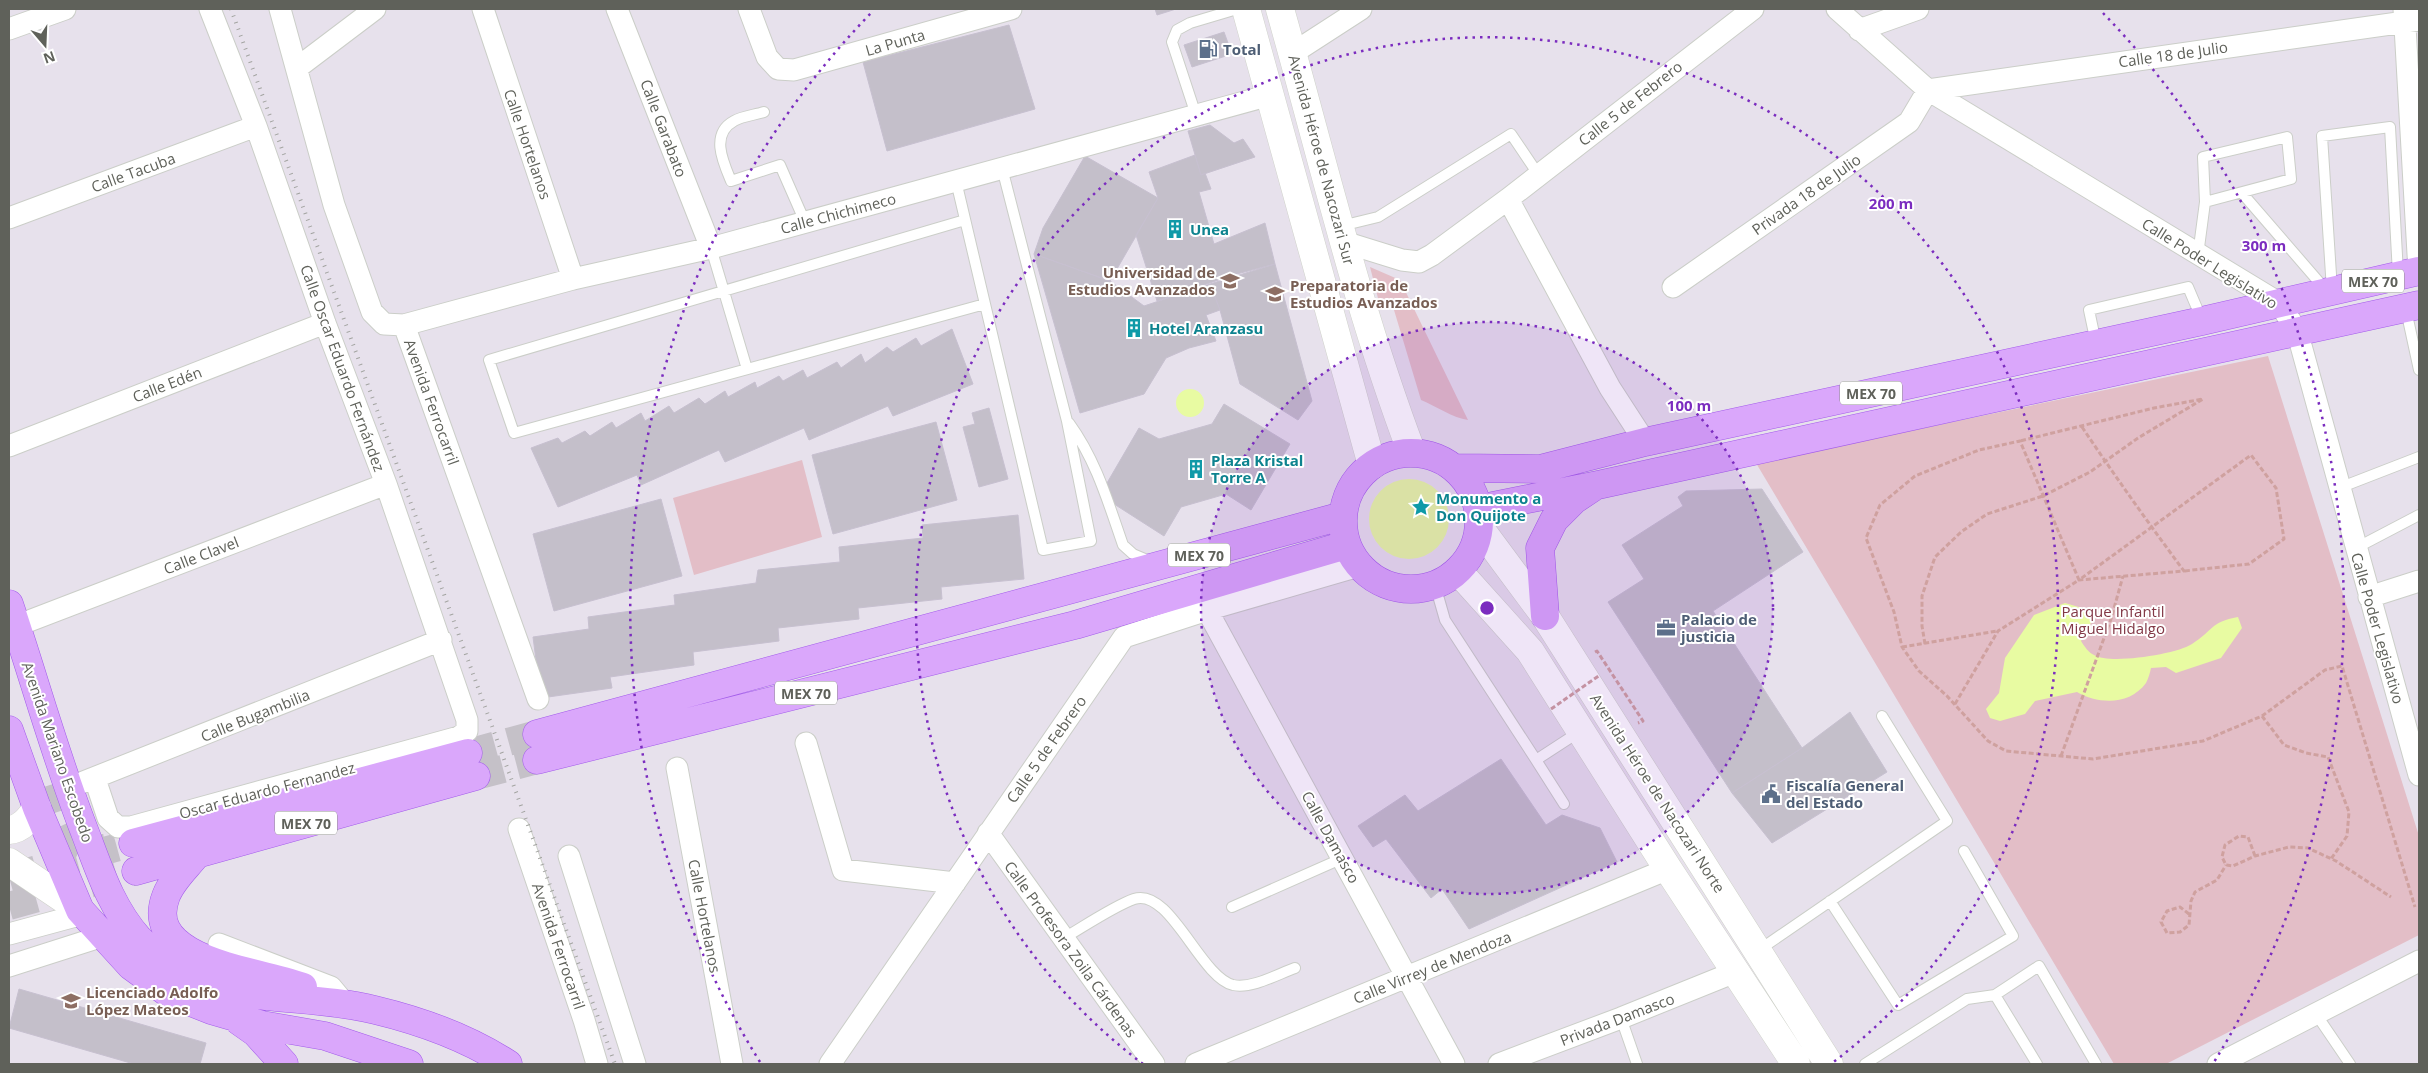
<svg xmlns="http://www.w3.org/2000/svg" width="2428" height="1073" viewBox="0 0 2428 1073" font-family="'Open Sans',sans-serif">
	<rect width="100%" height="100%" fill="#e7e1ec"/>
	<!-- green -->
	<path fill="#e3bec7" d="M 1370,267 L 1400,280 L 1468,420 C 1453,418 1436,406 1421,400 L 1394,310 L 1379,302 Z
		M 2268,356 L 2419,836 L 2419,935 L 2166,1064 L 2114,1064 L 1756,463 Z
		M 802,460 L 822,537 L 694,575 L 673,498 Z"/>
	<!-- water -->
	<path fill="#e8fba2" d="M1176 403a14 14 0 1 1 28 0a14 14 0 1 1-28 0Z
		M1369 519a40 40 0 1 1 80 0a40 40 0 1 1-80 0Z
		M 2065,603 L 2082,608 L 2092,621 L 2081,641 C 2084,646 2089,653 2094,655 C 2110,665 2177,654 2192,644 C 2213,631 2210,622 2238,617 L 2242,628 L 2221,658 L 2176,673 L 2166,667 L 2151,668 C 2150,673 2148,679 2146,683 C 2129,706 2098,704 2077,692 L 2035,701 L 2025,714 L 2000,721 L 1990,718 L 1986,709 L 1999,693 L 2005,658 L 2034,615 Z"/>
	<!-- building -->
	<path fill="#c4bfca" stroke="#c7c0d0" d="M 1155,9 L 1176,9 L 1157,15 Z
		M 1009,25 L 1035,109 L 887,151 L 863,62 Z
		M 1224,32 L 1232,54 L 1192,67 L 1184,45 Z
		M 1210,125 L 1234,143 L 1243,139 L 1255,157 L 1201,175 L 1188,131 Z
		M 1195,155 L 1201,175 L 1205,173 L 1211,189 L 1199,192 L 1214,244 L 1265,223 L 1275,264 L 1233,275 L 1157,301 L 1136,235 L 1158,198 L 1149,172 Z
		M 1085,156 L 1158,198 L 1110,281 L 1034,254 L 1043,228 Z
		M 1034,254 L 1110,281 L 1144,306 L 1210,284 L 1220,310 L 1206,315 L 1216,341 L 1189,348 L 1166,358 L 1144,394 L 1080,413 Z
		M 1275,264 L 1312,401 L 1298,420 L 1240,384 L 1220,310 L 1210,284 Z
		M 952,329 L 973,384 L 893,416 L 888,406 L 809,440 L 804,428 L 725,462 L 719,450 L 641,485 L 637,475 L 558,507 L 531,448 L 558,438 L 562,443 L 585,431 L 590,436 L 612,422 L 616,428 L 641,413 L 645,421 L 669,406 L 674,413 L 699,398 L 705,404 L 725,391 L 728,397 L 755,382 L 757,388 L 779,376 L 783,381 L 803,370 L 807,378 L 837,362 L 841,368 L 861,354 L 865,363 L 887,347 L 893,352 L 916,338 L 921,346 Z
		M 1224,404 L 1290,444 L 1251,510 L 1226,494 L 1181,507 L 1164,536 L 1100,495 L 1139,428 L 1159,439 L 1212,424 Z
		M 989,408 L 1008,479 L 979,487 L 963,427 L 975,424 L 972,413 Z
		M 936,422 L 957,500 L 833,534 L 812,455 Z
		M 1762,489 L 1803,552 L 1713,611 L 1802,748 L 1732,793 L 1608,602 L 1644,579 L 1622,545 L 1683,506 L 1678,497 L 1686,491 Z
		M 661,499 L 682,576 L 554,611 L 533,534 Z
		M 1018,515 L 1024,579 L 941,587 L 942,599 L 858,608 L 859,619 L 778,628 L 779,641 L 693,652 L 694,665 L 610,677 L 612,688 L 541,698 L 533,637 L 589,629 L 588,617 L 675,605 L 674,595 L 756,583 L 758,570 L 840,562 L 839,547 L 923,538 L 922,525 Z
		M 1850,712 L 1887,772 L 1772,843 L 1732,793 L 1802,748 Z
		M 1501,759 L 1546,825 L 1562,815 L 1600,828 L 1617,862 L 1469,929 L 1442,889 L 1431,898 L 1386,839 L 1373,847 L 1358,826 L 1405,795 L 1418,811 Z
		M 19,989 L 206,1043 L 200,1064 L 134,1064 L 9,1028 Z"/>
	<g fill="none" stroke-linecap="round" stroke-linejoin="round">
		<!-- primary-tunnel -->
		<path stroke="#c5c1c8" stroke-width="28" stroke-dasharray="28 14" stroke-linecap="butt" d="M 468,753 L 537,734
			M 476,776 L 537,760
			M 50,785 C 60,816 65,853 105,848
			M 9,877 L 133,843
			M 9,906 L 136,871"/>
		<!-- lane casing -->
		<g stroke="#cbcec8" stroke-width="12">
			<path id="lane" d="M 764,112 C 755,115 742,116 734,121 C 710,134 723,162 731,181 L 780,165 L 805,222
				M 1196,115 L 1172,42 L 1177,30 L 1190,23 L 1237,9
				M 956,181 L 1043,550 L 1091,541 L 1067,421 L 1002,168
				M 2242,193 L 2325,289
				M 965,220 L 489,360 L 514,433 L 985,304
				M 1341,226 L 1378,217 L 1511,134 L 1538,174
				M 711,248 L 747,369
				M 2198,255 L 2205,202 L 2203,157 L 2287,137 L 2291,179 L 2205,202
				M 2332,290 L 2322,136 L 2390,127 L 2398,274
				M 2406,310 L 2419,370
				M 2096,343 L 2089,310 L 2188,287 L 2202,320
				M 1069,423 C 1096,460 1108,502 1123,545 L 1133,554 L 1152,562
				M 2339,488 L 2419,457
				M 2356,548 L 2419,515
				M 1435,585 L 1445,620 L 1536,760
				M 1564,804 L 1536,760 L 1579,732
				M 1830,901 L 1898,1005 L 2013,936 L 1964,851
				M 1232,907 L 1343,858
				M 1064,938 C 1083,927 1114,906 1134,899 C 1170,887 1200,977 1233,985 C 1252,989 1278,974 1295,968
				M 1759,950 L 1947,821 L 1882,716
				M 1995,995 L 2037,1064
				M 2316,1014 L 2350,1064
				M 1621,1018 L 1637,1064
				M 1865,1064 L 1967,999 L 1995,995 L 2039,966 L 2096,1064"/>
		</g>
		<!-- street casing -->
		<g stroke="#cbcec8" stroke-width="23">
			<path id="street" d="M 280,9 L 334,205 L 372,312 L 384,324 L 404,325 L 573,279 L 711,248 L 1270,95
				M 483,9 L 573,279
				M 617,9 L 711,248
				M 749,9 L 767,57 L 778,69 L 794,70 L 1011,9
				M 1837,9 L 1928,90 L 2279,303 L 2297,331 L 2419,775
				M 2404,9 L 2419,271
				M 9,29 L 65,9
				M 1859,30 L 1918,9
				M 1293,53 L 1361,9
				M 297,68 L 375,9
				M 1508,199 L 1610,388 L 1645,442
				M 9,218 L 256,126
				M 1344,242 L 1402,260 L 1419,262 L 1432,255 L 1508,199 L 1753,9
				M 1673,287 L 1909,122 L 1928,90 L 2419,20
				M 404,325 L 538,699
				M 9,446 L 325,323
				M 2369,597 L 2419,581
				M 1207,610 L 1454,1064
				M 16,626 L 386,484
				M 806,743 L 843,870 L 955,883
				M 677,768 L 732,1064
				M 95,779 L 108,818 L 118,827 L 131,827 L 459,737 L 467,731 L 467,720 L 386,484 L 325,323 L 256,126 L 210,9
				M 81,783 L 441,640
				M 519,829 L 584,1020 L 597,1064
				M 988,833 L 1154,1064
				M 569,856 L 635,1064
				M 9,934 L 83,914
				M 219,944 L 331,987 L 346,1005
				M 9,966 L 103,936
				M 830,1064 L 1124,637 L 1207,610 L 1359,566
				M 1196,1064 L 1668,869
				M 1499,1064 L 1621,1018 L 1735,972
				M 2218,1064 L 2419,961"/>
		</g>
		<!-- secondary casing -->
		<g stroke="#cfd2ca" stroke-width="29">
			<path id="secondary" d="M 1246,9 L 1372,465
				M 1280,9 C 1322,157 1357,308 1412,453
				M 1479,527 L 1545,616 L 1829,1064
				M 1458,571 L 1530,651 L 1668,869 L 1796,1064
				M 9,830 C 22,829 30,818 37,808
				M 9,862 L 80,910"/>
		</g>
		<!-- primary casing -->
		<g stroke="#a25cea" stroke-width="29">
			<path id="primary" d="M1343 521a68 68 0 1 1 136 0a68 68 0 1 1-136 0Z
				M 1455,468 L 1540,469 L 1645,442 L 2202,321 L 2419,271
				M 1478,509 L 1598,485 L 2419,305
				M 9,604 C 35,681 56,759 86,835 C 100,872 112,909 139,939 C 168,969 225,991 266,996 C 302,1000 339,1001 375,1010 C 421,1021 468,1038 508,1064
				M 1545,616 L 1540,548 L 1554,520 L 1574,500 L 1592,488
				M 9,730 L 37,808 L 80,910 L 131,966 L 168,993 L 211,1010 L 262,1025 L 325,1036 L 409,1064
				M 537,734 L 1342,516
				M 537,760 L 1075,625 L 1346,545
				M 133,843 L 468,753
				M 197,854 C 187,867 172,880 166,896 C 140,963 265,971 303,987
				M 136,871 L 476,776
				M 239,1021 L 256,1033 L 284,1064"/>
		</g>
		<!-- path -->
		<path stroke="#cfa19f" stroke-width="3" stroke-dasharray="5 2.5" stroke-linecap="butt" d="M 2082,427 C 2115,476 2149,524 2184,571 L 2079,580 L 2251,455 L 2276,488 L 2284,539 L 2249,564 L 2184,571
			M 1925,644 L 1922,626 L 1922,596 L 1935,557 L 1961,532 L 1987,514 L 2043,496 L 2090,472 L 2138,438 L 2203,399 L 2154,408 L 2020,441
			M 1902,647 L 1997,631
			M 1595,652 L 1597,651 L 1643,721 L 1638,723
			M 1955,704 L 1998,631 L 2079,580 L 2020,441 L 1979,450 L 1915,476 L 1880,505 L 1866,538 L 1894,612 L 1902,647 L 1919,671 L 1947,696 L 1988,741 L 2006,751 L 2093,759 L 2203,741 L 2262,716 L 2325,670 L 2342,666 L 2415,907
			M 2262,716 L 2284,745 L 2306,753 L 2328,757 L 2349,812 L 2347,836 L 2331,859
			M 2061,756 L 2111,619 L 2123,576
			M 2255,856 L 2248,837 L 2239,836 L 2225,845 L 2222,857 L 2226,865 L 2233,866 L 2255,856 L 2289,847 L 2308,848 L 2336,861 L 2391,897
			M 2189,914 L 2180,907 L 2167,911 L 2161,922 L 2167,933 L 2180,932 L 2189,925 L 2191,901 L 2195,892 L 2217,880 L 2226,865"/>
		<!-- lane -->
		<use href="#lane" stroke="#fff" stroke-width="10"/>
		<!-- street -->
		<use href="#street" stroke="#fff" stroke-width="21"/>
		<!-- secondary -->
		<use href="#secondary" stroke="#fff" stroke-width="28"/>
		<!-- primary -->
		<use href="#primary" stroke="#daa7fb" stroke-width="28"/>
		<!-- rail -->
		<path stroke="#a3a4a1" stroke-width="4" stroke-dasharray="1 6" stroke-linecap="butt" d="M 231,9 L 615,1064"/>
		<!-- path-bridge -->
		<path stroke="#cfa19f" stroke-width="3" stroke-dasharray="5 2.5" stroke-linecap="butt" d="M 1551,709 L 1600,675"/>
	</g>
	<!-- distance rings -->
	<circle cx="1487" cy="608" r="286" fill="#7b2cbf" fill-opacity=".12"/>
	<g fill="none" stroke="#7b2cbf" stroke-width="2.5" stroke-dasharray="2.5 5">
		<circle cx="1487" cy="608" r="286"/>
		<path d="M1143 1064A571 571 0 1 1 1831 1064"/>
		<path d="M760 1062A857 857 0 0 1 871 13M2103 13A857 857 0 0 1 2214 1062"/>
	</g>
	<!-- icons -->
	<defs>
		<g id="fuel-bare" transform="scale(1.5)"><path d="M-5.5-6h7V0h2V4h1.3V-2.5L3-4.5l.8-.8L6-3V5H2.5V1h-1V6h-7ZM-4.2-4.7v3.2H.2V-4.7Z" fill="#5c6f8a" stroke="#fff" stroke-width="2.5" paint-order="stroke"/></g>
		<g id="building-bare" transform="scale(1.5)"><path d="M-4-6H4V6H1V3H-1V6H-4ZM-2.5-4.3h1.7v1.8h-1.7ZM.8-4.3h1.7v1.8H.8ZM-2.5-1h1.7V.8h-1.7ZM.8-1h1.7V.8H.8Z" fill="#0f9aa8" stroke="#fff" stroke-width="2.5" paint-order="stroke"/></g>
		<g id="university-bare" transform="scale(1.5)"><path d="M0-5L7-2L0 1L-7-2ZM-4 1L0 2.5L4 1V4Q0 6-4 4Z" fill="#8d6e63" stroke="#fff" stroke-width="2.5" paint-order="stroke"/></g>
		<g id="sight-bare" transform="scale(1.5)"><path d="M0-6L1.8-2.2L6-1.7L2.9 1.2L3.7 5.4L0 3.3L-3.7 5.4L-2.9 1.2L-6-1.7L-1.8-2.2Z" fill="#0f9aa8" stroke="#fff" stroke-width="2.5" paint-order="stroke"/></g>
		<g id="office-bare" transform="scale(1.5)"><path d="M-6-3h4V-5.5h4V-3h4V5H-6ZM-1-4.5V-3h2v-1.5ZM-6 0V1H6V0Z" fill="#5c6f8a" stroke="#fff" stroke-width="2.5" paint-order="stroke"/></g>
		<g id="civic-bare" transform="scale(1.5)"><path d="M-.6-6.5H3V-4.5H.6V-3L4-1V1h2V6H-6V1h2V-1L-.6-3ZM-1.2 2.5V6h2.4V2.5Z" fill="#5c6f8a" stroke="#fff" stroke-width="2.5" paint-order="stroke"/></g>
		<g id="school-bare" transform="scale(1.5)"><path d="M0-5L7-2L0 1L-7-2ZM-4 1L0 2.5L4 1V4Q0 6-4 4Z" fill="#8d6e63" stroke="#fff" stroke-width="2.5" paint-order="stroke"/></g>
	</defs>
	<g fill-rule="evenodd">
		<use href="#fuel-bare" x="1208" y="49"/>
		<use href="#building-bare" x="1175" y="229"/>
		<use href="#university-bare" x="1230" y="281"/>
		<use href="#university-bare" x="1275" y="294"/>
		<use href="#building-bare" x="1134" y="328"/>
		<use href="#building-bare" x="1196" y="469"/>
		<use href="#sight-bare" x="1421" y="507"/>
		<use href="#office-bare" x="1666" y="628"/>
		<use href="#civic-bare" x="1771" y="794"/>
		<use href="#school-bare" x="71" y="1001"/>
	</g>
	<g text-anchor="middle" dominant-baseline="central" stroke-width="4" stroke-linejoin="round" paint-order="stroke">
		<!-- shield labels -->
		<g fill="#fff" stroke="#8f908c" stroke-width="1">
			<rect x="2342" y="269.5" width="62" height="23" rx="4"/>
			<rect x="1840" y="381.5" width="62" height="23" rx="4"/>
			<rect x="1168" y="543.5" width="62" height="23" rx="4"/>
			<rect x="775" y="681.5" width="62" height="23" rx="4"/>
			<rect x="275" y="811.5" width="62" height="23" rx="4"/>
		</g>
		<g font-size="14" font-weight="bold" fill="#5f615a">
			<text x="2373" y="281">MEX 70</text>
			<text x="1871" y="393">MEX 70</text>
			<text x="1199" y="555">MEX 70</text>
			<text x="806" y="693">MEX 70</text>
			<text x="306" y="823">MEX 70</text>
		</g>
		<!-- street labels -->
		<g font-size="15" fill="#5f615a" stroke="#fff">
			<text transform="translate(895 42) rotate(-16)">La Punta</text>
			<text transform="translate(2173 54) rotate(-8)">Calle 18 de Julio</text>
			<text transform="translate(1630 103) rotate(-38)">Calle 5 de Febrero</text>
			<text transform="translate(664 128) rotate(69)">Calle Garabato</text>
			<text transform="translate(528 144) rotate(71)">Calle Hortelanos</text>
			<text transform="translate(1322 160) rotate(75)">Avenida Héroe de Nacozari Sur</text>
			<text transform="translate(133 172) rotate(-20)">Calle Tacuba</text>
			<text transform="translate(1806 194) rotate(-35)">Privada 18 de Julio</text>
			<text transform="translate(838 213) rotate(-15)">Calle Chichimeco</text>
			<text transform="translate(2210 263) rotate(32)">Calle Poder Legislativo</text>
			<text transform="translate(343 368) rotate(70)">Calle Oscar Eduardo Fernández</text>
			<text transform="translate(167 384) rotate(-21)">Calle Edén</text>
			<text transform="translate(432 402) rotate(70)">Avenida Ferrocarril</text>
			<text transform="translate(201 555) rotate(-21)">Calle Clavel</text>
			<text transform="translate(2378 628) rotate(74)">Calle Poder Legislativo</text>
			<text transform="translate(255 715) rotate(-22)">Calle Bugambilia</text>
			<text transform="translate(1046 749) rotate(-55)">Calle 5 de Febrero</text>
			<text transform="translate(58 752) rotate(71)">Avenida Mariano Escobedo</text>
			<text transform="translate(267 790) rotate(-15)">Oscar Eduardo Fernandez</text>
			<text transform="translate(1658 793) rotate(57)">Avenida Héroe de Nacozari Norte</text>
			<text transform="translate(1331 837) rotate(61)">Calle Damasco</text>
			<text transform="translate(705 916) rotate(79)">Calle Hortelanos</text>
			<text transform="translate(559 946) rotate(71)">Avenida Ferrocarril</text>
			<text transform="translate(1071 949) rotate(54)">Calle Profesora Zoila Cárdenas</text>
			<text transform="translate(1432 967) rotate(-22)">Calle Virrey de Mendoza</text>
			<text transform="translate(1617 1019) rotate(-21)">Privada Damasco</text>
		</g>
		<!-- service labels -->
		<g font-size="15" font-weight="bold" fill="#4e5e75" stroke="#fff" text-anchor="start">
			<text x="1223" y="49">Total</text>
			<text x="1681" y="619">Palacio de<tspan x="1681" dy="17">justicia</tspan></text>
			<text x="1786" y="785">Fiscalía General<tspan x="1786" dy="17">del Estado</tspan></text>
		</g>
		<!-- culture labels -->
		<g font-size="15" font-weight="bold" fill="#0d838f" stroke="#fff" text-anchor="start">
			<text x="1190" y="229">Unea</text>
			<text x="1149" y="328">Hotel Aranzasu</text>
			<text x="1211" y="460">Plaza Kristal<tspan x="1211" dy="17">Torre A</tspan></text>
			<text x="1436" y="498">Monumento a<tspan x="1436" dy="17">Don Quijote</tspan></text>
		</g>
		<!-- education labels -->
		<g font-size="15" font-weight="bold" fill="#785e54" stroke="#fff" text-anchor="start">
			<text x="1215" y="272" text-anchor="end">Universidad de<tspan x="1215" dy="17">Estudios Avanzados</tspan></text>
			<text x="1290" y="285">Preparatoria de<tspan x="1290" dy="17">Estudios Avanzados</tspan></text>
			<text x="86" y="992">Licenciado Adolfo<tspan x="86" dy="17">López Mateos</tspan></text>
		</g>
		<!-- park labels -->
		<g font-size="15" fill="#823846" stroke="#fff">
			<text x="2113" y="611">Parque Infantil<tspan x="2113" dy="17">Miguel Hidalgo</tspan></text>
		</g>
	</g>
	<circle cx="1487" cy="608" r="8" fill="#7b2cbf" stroke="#fff" stroke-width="2.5"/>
	<g font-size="15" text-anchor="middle" font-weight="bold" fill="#7b2cbf" stroke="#fff" stroke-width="4" stroke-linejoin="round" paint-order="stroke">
		<text x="1891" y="209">200 m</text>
		<text x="2264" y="251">300 m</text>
		<text x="1689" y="411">100 m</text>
	</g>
	<!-- border -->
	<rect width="2428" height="1073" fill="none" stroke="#5f615a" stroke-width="20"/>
	<!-- north arrow -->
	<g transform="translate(45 45) rotate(161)" stroke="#ffffff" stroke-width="4" paint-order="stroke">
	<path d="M0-4L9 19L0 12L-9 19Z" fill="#5f615a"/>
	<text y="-8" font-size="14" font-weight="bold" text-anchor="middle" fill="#5f615a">N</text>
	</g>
</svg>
